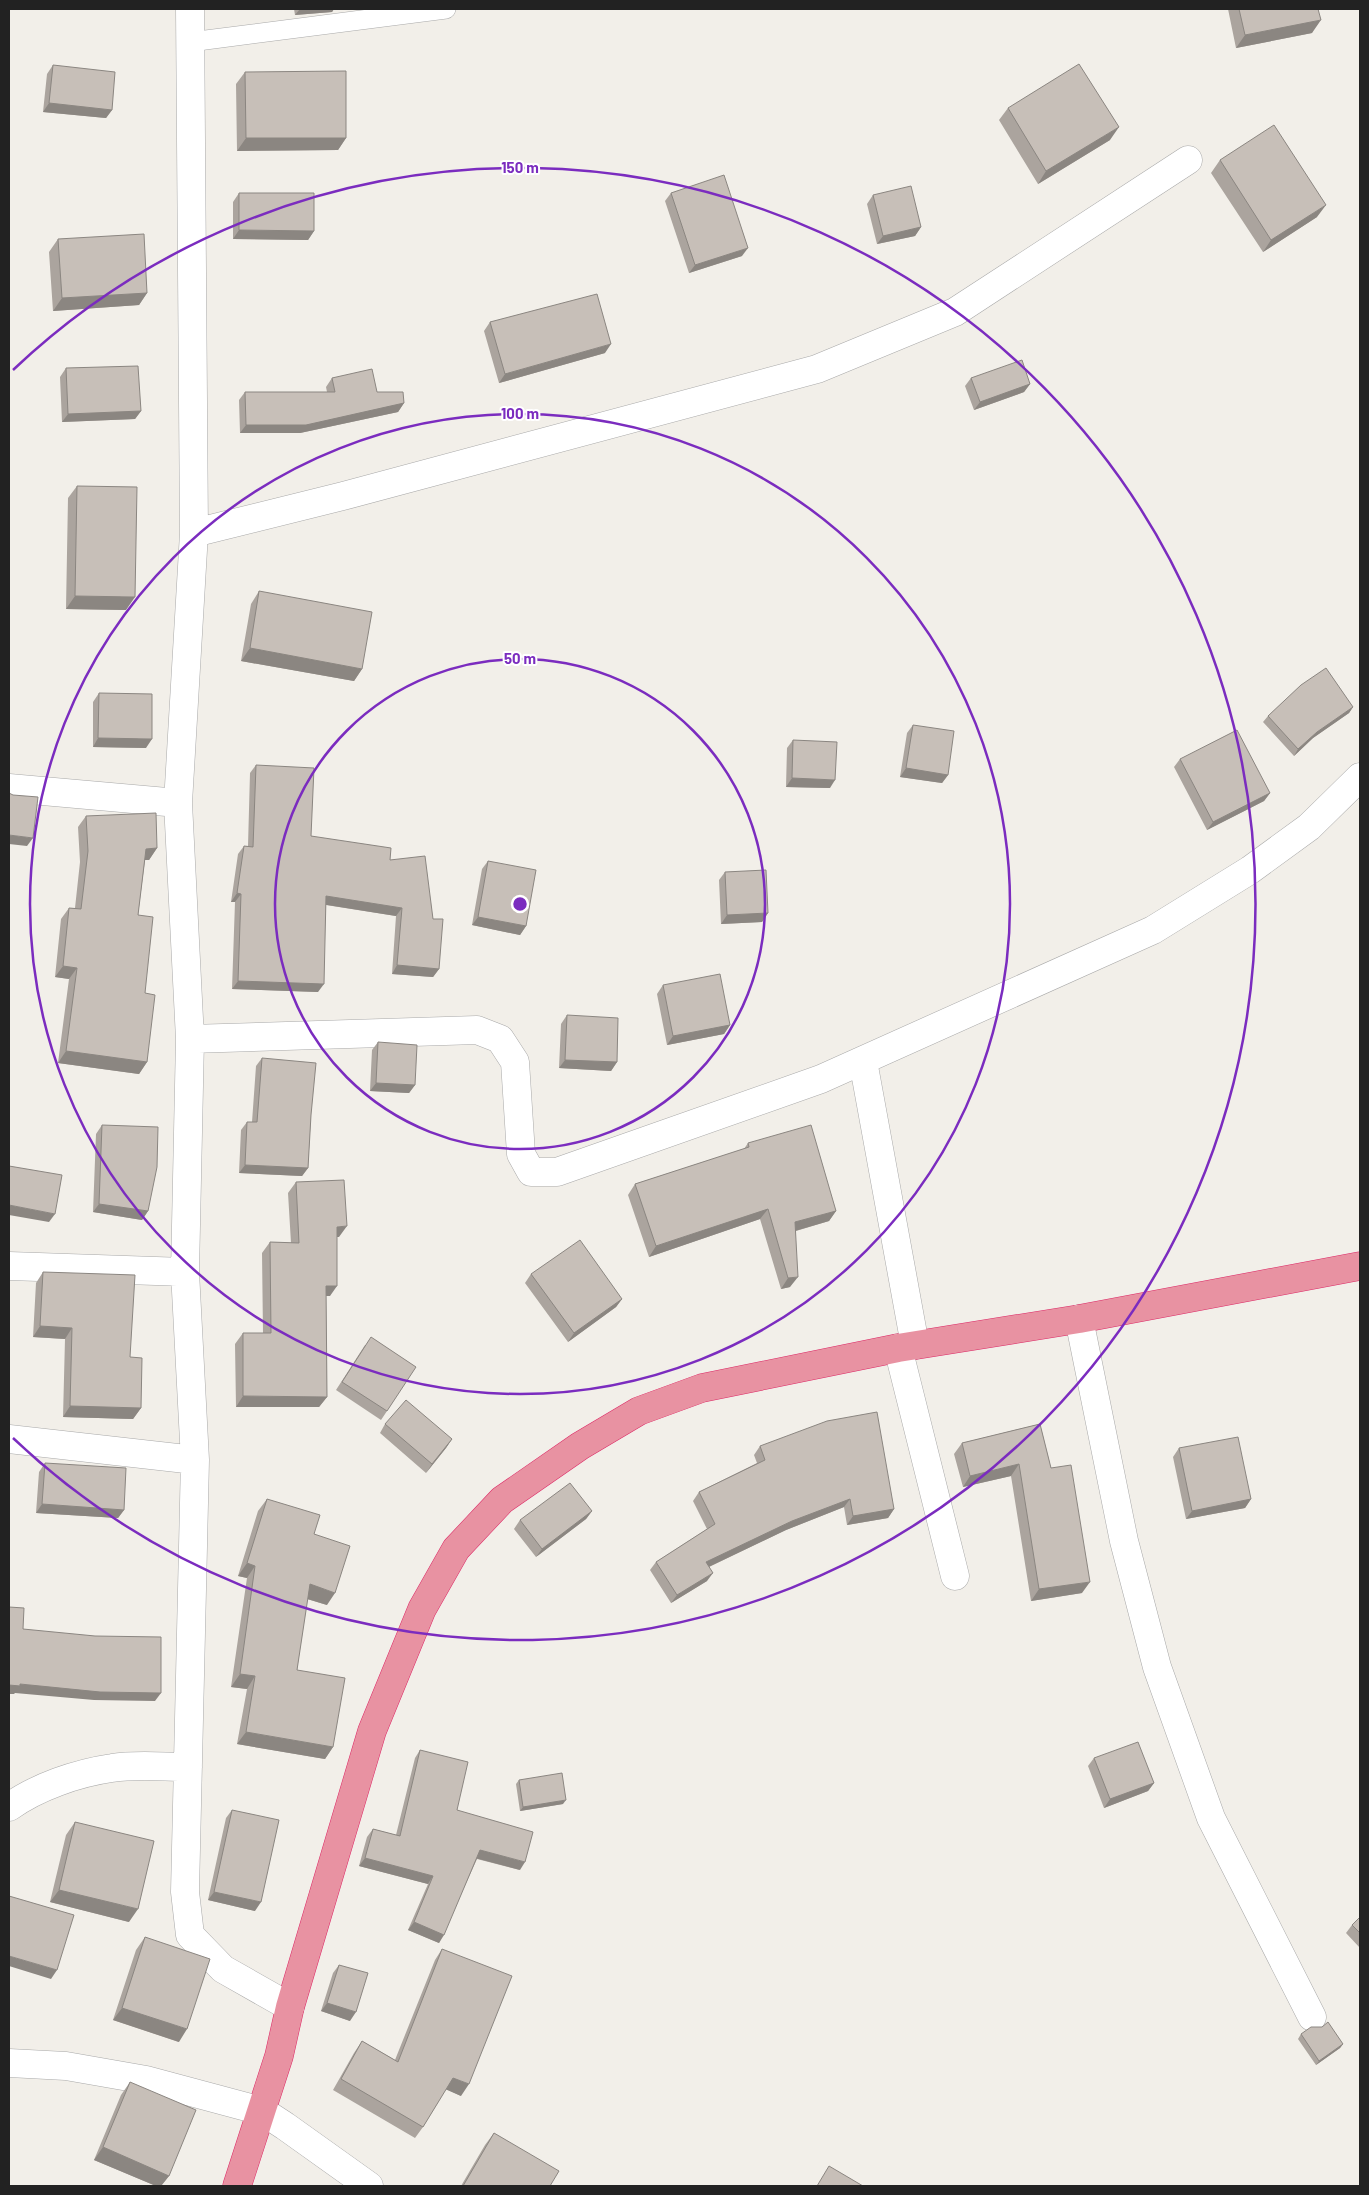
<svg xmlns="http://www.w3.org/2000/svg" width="1369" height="2195" viewBox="0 0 1369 2195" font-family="Barlow,sans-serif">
	<rect width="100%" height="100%" fill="#f2efe9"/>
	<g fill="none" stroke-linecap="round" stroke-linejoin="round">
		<!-- lane casing -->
		<g stroke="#a9a9a9" stroke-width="20">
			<path id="lane" d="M 190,42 L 446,9"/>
		</g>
		<!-- street casing -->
		<g stroke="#a9a9a9" stroke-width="29">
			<path id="street" d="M 190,9 L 194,533 L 178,803 L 190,1039 L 185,1272 L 195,1460 L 185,1892 L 190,1935 L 223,1969 L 290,2007
				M 194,533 L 343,496 L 817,369 L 955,312 L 1188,160
				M 9,788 L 178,803
				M 190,1039 L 477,1030 L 500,1039 L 515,1062 L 521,1154 L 531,1172 L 557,1172 L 821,1079 L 1153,930 L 1250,870 L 1309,827 L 1360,777
				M 863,1061 L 915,1345
				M 9,1266 L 185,1272
				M 1079,1319 L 1124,1541 L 1157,1667 L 1211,1818 L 1312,2017
				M 898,1348 L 955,1576
				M 9,1439 L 195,1460
				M 9,1807 C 37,1787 77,1773 112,1768 C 136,1764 163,1767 188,1767
				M 9,2063 L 66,2066 L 146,2080 L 262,2111 L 285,2126 L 369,2186"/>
		</g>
		<!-- highway casing -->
		<g stroke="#dc2a67" stroke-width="29">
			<path id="highway" d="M 237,2186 L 279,2056 L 290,2007 L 372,1731 L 422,1609 L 456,1549 L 502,1500 L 580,1446 L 639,1411 L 702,1388 L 898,1348 L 1079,1319 L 1360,1266"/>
		</g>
		<!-- lane -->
		<use href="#lane" stroke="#fff" stroke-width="19"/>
		<!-- street -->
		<use href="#street" stroke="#fff" stroke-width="28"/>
		<!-- highway -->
		<use href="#highway" stroke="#e892a2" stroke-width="28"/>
	</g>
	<!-- wall -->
	<path fill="#aba49e" d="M 294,9 L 334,9 L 332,12 L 295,15 Z
		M 1228,9 L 1318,9 L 1312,33 L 1236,48 Z
		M 53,65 L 112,110 L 106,118 L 43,112 L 47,74 Z
		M 245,72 L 346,138 L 338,150 L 237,151 L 236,84 Z
		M 1008,108 L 1110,140 L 1038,184 L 999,120 Z
		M 1220,160 L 1317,217 L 1263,252 L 1211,173 Z
		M 239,193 L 314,231 L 308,240 L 233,239 L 233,202 Z
		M 671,193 L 742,256 L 689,273 L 665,201 Z
		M 873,195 L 921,227 L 915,236 L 877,244 L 867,204 Z
		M 58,239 L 147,293 L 139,305 L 53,311 L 49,252 Z
		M 490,322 L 605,353 L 499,383 L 484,331 Z
		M 66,368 L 141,411 L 135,419 L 62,422 L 60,377 Z
		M 332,378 L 377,392 L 404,403 L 398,412 L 300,433 L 240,433 L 239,400 L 245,392 L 327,392 L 326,387 Z
		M 971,378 L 1030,384 L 1024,392 L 974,410 L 965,386 Z
		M 77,486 L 126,610 L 66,609 L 68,498 Z
		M 259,591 L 362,669 L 354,681 L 241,661 L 251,604 Z
		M 99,693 L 146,748 L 93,747 L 93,702 Z
		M 1353,707 L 1349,713 L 1313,738 L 1294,756 L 1263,722 L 1268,716 Z
		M 913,725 L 948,775 L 942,783 L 900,777 L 907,733 Z
		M 793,740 L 830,788 L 786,787 L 787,748 Z
		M 1180,759 L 1270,793 L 1264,801 L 1207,830 L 1174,767 Z
		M 256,765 L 311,836 L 390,860 L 439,969 L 433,977 L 392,974 L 396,916 L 326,905 L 318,992 L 232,989 L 235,902 L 231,902 L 238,854 L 244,846 L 248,846 L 250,773 Z
		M 86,816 L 157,848 L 149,860 L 145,860 L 138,915 L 145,993 L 147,1062 L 139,1074 L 58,1063 L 69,979 L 55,977 L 61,919 L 69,908 L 75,908 L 80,862 L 78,827 Z
		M 488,861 L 526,926 L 520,935 L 472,925 L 482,869 Z
		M 725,872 L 768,913 L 762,922 L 721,924 L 719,880 Z
		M 663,985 L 730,1025 L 724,1034 L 667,1045 L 657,994 Z
		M 567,1015 L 617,1062 L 611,1071 L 559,1068 L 561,1024 Z
		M 378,1042 L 415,1085 L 409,1093 L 370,1091 L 372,1050 Z
		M 262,1058 L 311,1115 L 308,1168 L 302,1176 L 239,1173 L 241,1130 L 247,1122 L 252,1122 L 256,1066 Z
		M 102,1125 L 148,1211 L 142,1220 L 93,1212 L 96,1134 Z
		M 748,1143 L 836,1211 L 829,1221 L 796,1231 L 790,1287 L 781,1289 L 760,1219 L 649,1257 L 628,1195 L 635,1184 L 744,1149 Z
		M 296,1182 L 339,1237 L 337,1237 L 330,1296 L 326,1296 L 327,1397 L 319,1407 L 236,1407 L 235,1344 L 243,1333 L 263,1333 L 262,1253 L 270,1242 L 291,1243 L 288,1193 Z
		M 43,1272 L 130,1357 L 141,1408 L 133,1419 L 63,1417 L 65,1339 L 33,1337 L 36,1283 Z
		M 531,1274 L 622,1299 L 616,1307 L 568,1342 L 525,1283 Z
		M 365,1345 L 387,1411 L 381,1420 L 336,1390 Z
		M 385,1424 L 452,1439 L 446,1448 L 426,1473 L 380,1433 Z
		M 1040,1424 L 1082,1593 L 1031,1601 L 1011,1476 L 963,1487 L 954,1454 L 962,1443 Z
		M 760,1446 L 894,1509 L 888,1518 L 847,1525 L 844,1507 L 786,1530 L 709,1567 L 707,1581 L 671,1603 L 650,1570 L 656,1562 L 707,1529 L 693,1501 L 699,1492 L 757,1463 L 754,1455 Z
		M 1179,1448 L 1251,1499 L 1245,1508 L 1186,1519 L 1173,1457 Z
		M 45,1463 L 124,1510 L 118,1518 L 36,1513 L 39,1472 Z
		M 267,1499 L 314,1534 L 327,1605 L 307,1599 L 297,1670 L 333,1747 L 325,1759 L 237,1744 L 247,1689 L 231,1687 L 247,1578 L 238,1576 L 258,1511 Z
		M 592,1511 L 586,1519 L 536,1557 L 514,1529 L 520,1520 Z
		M 420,1750 L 457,1810 L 520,1870 L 477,1859 L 439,1943 L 408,1930 L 428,1884 L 359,1866 L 367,1837 L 373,1829 L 396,1835 L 415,1758 Z
		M 1094,1758 L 1154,1783 L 1148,1791 L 1104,1808 L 1088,1766 Z
		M 519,1780 L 563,1804 L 520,1811 L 516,1784 Z
		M 232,1810 L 255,1911 L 208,1900 L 226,1818 Z
		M 75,1822 L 129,1922 L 50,1902 L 66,1835 Z
		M 1360,1917 L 1360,1948 L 1346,1933 L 1352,1925 Z
		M 145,1937 L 179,2042 L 113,2020 L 136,1950 Z
		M 442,1949 L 461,2096 L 446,2089 L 423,2127 L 415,2138 L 333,2090 L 354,2053 L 362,2041 L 395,2060 L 435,1960 Z
		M 339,1965 L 350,2021 L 321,2011 L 333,1973 Z
		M 1322,2027 L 1343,2044 L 1340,2048 L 1316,2065 L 1298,2039 L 1301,2034 Z
		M 130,2082 L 169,2176 L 161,2186 L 156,2186 L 94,2160 L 121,2095 Z
		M 494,2133 L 550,2186 L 461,2186 L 485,2145 Z"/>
	<!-- shaded-wall -->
	<path fill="#8b8681" d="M 300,9 L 334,9 L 332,12 L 295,15 Z
		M 1321,20 L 1312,33 L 1236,48 L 1245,35 Z
		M 49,103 L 112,110 L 106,118 L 43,112 Z
		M 1119,127 L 1110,140 L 1038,184 L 1046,171 Z
		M 246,138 L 346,138 L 338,150 L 237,151 Z
		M 1326,205 L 1317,217 L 1263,252 L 1271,240 Z
		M 921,227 L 915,236 L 877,244 L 883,236 Z
		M 239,230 L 314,231 L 308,240 L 233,239 Z
		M 748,248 L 742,256 L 689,273 L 695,265 Z
		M 147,293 L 139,305 L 53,311 L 62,298 Z
		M 611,344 L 605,353 L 499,383 L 505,374 Z
		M 1030,384 L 1024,392 L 974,410 L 980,402 Z
		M 404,403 L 398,412 L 300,433 L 240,433 L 246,425 Z
		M 141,411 L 135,419 L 62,422 L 68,414 Z
		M 75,596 L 135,597 L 126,610 L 66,609 Z
		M 250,648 L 362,669 L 354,681 L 241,661 Z
		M 1353,707 L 1349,713 L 1313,738 L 1294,756 L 1298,749 L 1317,732 Z
		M 98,738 L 152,739 L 146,748 L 93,747 Z
		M 906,768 L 948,775 L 942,783 L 900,777 Z
		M 792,778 L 835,780 L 830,788 L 786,787 Z
		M 1270,793 L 1264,801 L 1207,830 L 1213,822 Z
		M 9,835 L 33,838 L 27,846 L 9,844 Z
		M 157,848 L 149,860 L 138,860 L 146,849 Z
		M 237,893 L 241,894 L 235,902 L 231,902 Z
		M 326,896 L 402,908 L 396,916 L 321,904 Z
		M 768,913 L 762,922 L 721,924 L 727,915 Z
		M 478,917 L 526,926 L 520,935 L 472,925 Z
		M 397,965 L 439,969 L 433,977 L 392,974 Z
		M 63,966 L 77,968 L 69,979 L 55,977 Z
		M 238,981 L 324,984 L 318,992 L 232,989 Z
		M 730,1025 L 724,1034 L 667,1045 L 673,1036 Z
		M 66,1051 L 147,1062 L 139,1074 L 58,1063 Z
		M 565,1060 L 617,1062 L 611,1071 L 559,1068 Z
		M 376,1083 L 415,1085 L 409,1093 L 370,1091 Z
		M 245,1165 L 308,1168 L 302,1176 L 239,1173 Z
		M 99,1204 L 148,1211 L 142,1220 L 93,1212 Z
		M 9,1205 L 55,1214 L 49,1222 L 9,1215 Z
		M 768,1209 L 760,1219 L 649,1257 L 656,1246 Z
		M 836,1211 L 829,1221 L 788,1233 L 795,1222 Z
		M 347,1226 L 339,1237 L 330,1237 L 337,1227 Z
		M 798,1277 L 790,1287 L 781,1289 L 788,1278 Z
		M 326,1286 L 337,1286 L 330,1296 L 319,1296 Z
		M 622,1299 L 616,1307 L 568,1342 L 574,1333 Z
		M 40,1326 L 72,1328 L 65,1339 L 33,1337 Z
		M 243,1396 L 327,1397 L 319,1407 L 236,1407 Z
		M 70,1406 L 141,1408 L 133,1419 L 63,1417 Z
		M 452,1439 L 446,1448 L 426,1473 L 432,1464 Z
		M 1019,1464 L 1011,1476 L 963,1487 L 970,1476 Z
		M 850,1499 L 844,1507 L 786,1530 L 700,1571 L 706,1562 L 792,1521 Z
		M 1251,1499 L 1245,1508 L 1186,1519 L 1192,1511 Z
		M 42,1504 L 124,1510 L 118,1518 L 36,1513 Z
		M 894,1509 L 888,1518 L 847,1525 L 853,1516 Z
		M 592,1511 L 586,1519 L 536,1557 L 542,1549 Z
		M 247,1563 L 255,1566 L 247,1578 L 238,1576 Z
		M 713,1573 L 707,1581 L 671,1603 L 677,1595 Z
		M 1090,1582 L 1082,1593 L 1031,1601 L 1039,1589 Z
		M 310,1584 L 335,1593 L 327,1605 L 301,1597 Z
		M 240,1674 L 255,1676 L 247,1689 L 231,1687 Z
		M 20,1684 L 161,1693 L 155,1701 L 94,1700 L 15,1693 L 14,1694 L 9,1694 L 9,1685 Z
		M 246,1732 L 333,1747 L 325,1759 L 237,1744 Z
		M 1154,1783 L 1148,1791 L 1104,1808 L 1110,1799 Z
		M 566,1800 L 563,1804 L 520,1811 L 523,1807 Z
		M 480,1850 L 525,1862 L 520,1870 L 475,1858 Z
		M 365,1858 L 433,1876 L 428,1884 L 359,1866 Z
		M 59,1890 L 138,1909 L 129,1922 L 50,1902 Z
		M 214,1892 L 261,1902 L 255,1911 L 208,1900 Z
		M 414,1922 L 444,1935 L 439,1943 L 408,1930 Z
		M 9,1956 L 57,1970 L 51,1979 L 9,1966 Z
		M 327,2003 L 356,2012 L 350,2021 L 321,2011 Z
		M 122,2008 L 187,2029 L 179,2042 L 113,2020 Z
		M 1343,2044 L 1340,2048 L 1316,2065 L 1319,2061 Z
		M 453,2078 L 469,2084 L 461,2096 L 445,2089 Z
		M 103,2147 L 169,2176 L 161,2186 L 156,2186 L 94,2160 Z"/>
	<!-- building -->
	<path fill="#c7bfb8" stroke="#8b8681" d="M 1239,9 L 1318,9 L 1321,20 L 1245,35 Z
		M 1079,64 L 1119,127 L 1046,171 L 1008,108 Z
		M 53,65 L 115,72 L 112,110 L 49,103 Z
		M 346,71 L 346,138 L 246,138 L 245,72 Z
		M 1274,125 L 1326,205 L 1271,240 L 1220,160 Z
		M 724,175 L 748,248 L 695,265 L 671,193 Z
		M 911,186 L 921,227 L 883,236 L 873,195 Z
		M 239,193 L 314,193 L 314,231 L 239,230 Z
		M 144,234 L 147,293 L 62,298 L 58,239 Z
		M 597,294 L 611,344 L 505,374 L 490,322 Z
		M 1022,360 L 1030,384 L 980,402 L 971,378 Z
		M 138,366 L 141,411 L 68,414 L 66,368 Z
		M 372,369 L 377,392 L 403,392 L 404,403 L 306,425 L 246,425 L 245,392 L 335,392 L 332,378 Z
		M 77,486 L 137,487 L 135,597 L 75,596 Z
		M 259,591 L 372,612 L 362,669 L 250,648 Z
		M 1326,668 L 1353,707 L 1317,732 L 1298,749 L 1268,716 L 1301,685 Z
		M 99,693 L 152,694 L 152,739 L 98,738 Z
		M 913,725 L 954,731 L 948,775 L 906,768 Z
		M 1237,730 L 1270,793 L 1213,822 L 1180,759 Z
		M 793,740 L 837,742 L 835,780 L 792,778 Z
		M 256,765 L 314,768 L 311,836 L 391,848 L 390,860 L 425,856 L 433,919 L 443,919 L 439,969 L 397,965 L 402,908 L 326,896 L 324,984 L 238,981 L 241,894 L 237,893 L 244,846 L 253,847 Z
		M 9,793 L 13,795 L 38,797 L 33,838 L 9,835 Z
		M 156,813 L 157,848 L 146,849 L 138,915 L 153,917 L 145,993 L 155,995 L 147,1062 L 66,1051 L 77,968 L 63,966 L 69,908 L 81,909 L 88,851 L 86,816 Z
		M 488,861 L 536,870 L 526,926 L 478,917 Z
		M 766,870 L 768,913 L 727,915 L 725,872 Z
		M 720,974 L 730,1025 L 673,1036 L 663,985 Z
		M 567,1015 L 618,1018 L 617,1062 L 565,1060 Z
		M 378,1042 L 417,1045 L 415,1085 L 376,1083 Z
		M 262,1058 L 316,1063 L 311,1115 L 308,1168 L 245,1165 L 247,1122 L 257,1122 Z
		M 102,1125 L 158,1127 L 157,1167 L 148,1211 L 99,1204 Z
		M 811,1125 L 836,1211 L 795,1222 L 798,1277 L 788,1278 L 768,1209 L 656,1246 L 635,1184 L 749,1147 L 748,1143 Z
		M 9,1166 L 62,1175 L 55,1214 L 9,1205 Z
		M 344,1180 L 347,1226 L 337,1227 L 337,1286 L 326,1286 L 327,1397 L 243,1396 L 243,1333 L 271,1333 L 270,1242 L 299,1243 L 296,1182 Z
		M 580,1240 L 622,1299 L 574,1333 L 531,1274 Z
		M 43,1272 L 135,1275 L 130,1357 L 142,1358 L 141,1408 L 70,1406 L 72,1328 L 40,1326 Z
		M 371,1337 L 416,1367 L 387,1411 L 342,1382 Z
		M 406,1400 L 452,1439 L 432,1464 L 385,1424 Z
		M 877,1412 L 894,1509 L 853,1516 L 850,1499 L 792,1521 L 706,1562 L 713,1573 L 677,1595 L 656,1562 L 715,1524 L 699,1492 L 765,1460 L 760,1446 L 827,1421 Z
		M 1040,1424 L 1051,1468 L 1071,1465 L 1090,1582 L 1039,1589 L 1019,1464 L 970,1476 L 962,1443 Z
		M 1238,1437 L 1251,1499 L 1192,1511 L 1179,1448 Z
		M 45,1463 L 126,1468 L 124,1510 L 42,1504 Z
		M 570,1483 L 592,1511 L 542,1549 L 520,1520 Z
		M 267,1499 L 320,1515 L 314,1534 L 350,1546 L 335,1593 L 310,1584 L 297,1670 L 345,1678 L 333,1747 L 246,1732 L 255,1676 L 240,1674 L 255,1566 L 247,1563 Z
		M 9,1607 L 24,1608 L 23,1629 L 95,1636 L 161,1637 L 161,1693 L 100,1692 L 20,1684 L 20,1686 L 9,1685 Z
		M 1138,1742 L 1154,1783 L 1110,1799 L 1094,1758 Z
		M 420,1750 L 468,1762 L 457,1810 L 533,1832 L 525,1862 L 480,1850 L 444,1935 L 414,1922 L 433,1876 L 365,1858 L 373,1829 L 400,1836 Z
		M 562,1773 L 566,1800 L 523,1807 L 519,1780 Z
		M 232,1810 L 279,1820 L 261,1902 L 214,1892 Z
		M 75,1822 L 154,1841 L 138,1909 L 59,1890 Z
		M 9,1896 L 74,1915 L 57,1970 L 9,1956 Z
		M 1360,1917 L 1360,1933 L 1352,1925 Z
		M 145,1937 L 210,1959 L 187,2029 L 122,2008 Z
		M 442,1949 L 512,1976 L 469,2084 L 453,2078 L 423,2127 L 341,2079 L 362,2041 L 398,2062 Z
		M 339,1965 L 368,1973 L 356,2012 L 327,2003 Z
		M 1328,2022 L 1343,2044 L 1319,2061 L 1301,2034 L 1311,2027 L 1322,2027 Z
		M 130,2082 L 196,2110 L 169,2176 L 103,2147 Z
		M 494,2133 L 559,2171 L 550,2186 L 463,2186 Z
		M 829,2166 L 863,2186 L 817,2186 Z"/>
	<!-- distance rings -->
	<g fill="none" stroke="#7b2cbf" stroke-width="2.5">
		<circle cx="520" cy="904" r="245"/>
		<circle cx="520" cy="904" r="490"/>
		<path d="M13 370A736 736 0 1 1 13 1438"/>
	</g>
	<circle cx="520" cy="904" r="8" fill="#7b2cbf" stroke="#fff" stroke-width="2.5"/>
	<g font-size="15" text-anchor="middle" font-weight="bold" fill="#7b2cbf" stroke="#fff" stroke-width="4" stroke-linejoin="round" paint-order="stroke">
		<text x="520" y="173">150 m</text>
		<text x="520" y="419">100 m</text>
		<text x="520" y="664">50 m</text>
	</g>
	<!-- border -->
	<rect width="1369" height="2195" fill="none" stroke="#222222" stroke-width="20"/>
</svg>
